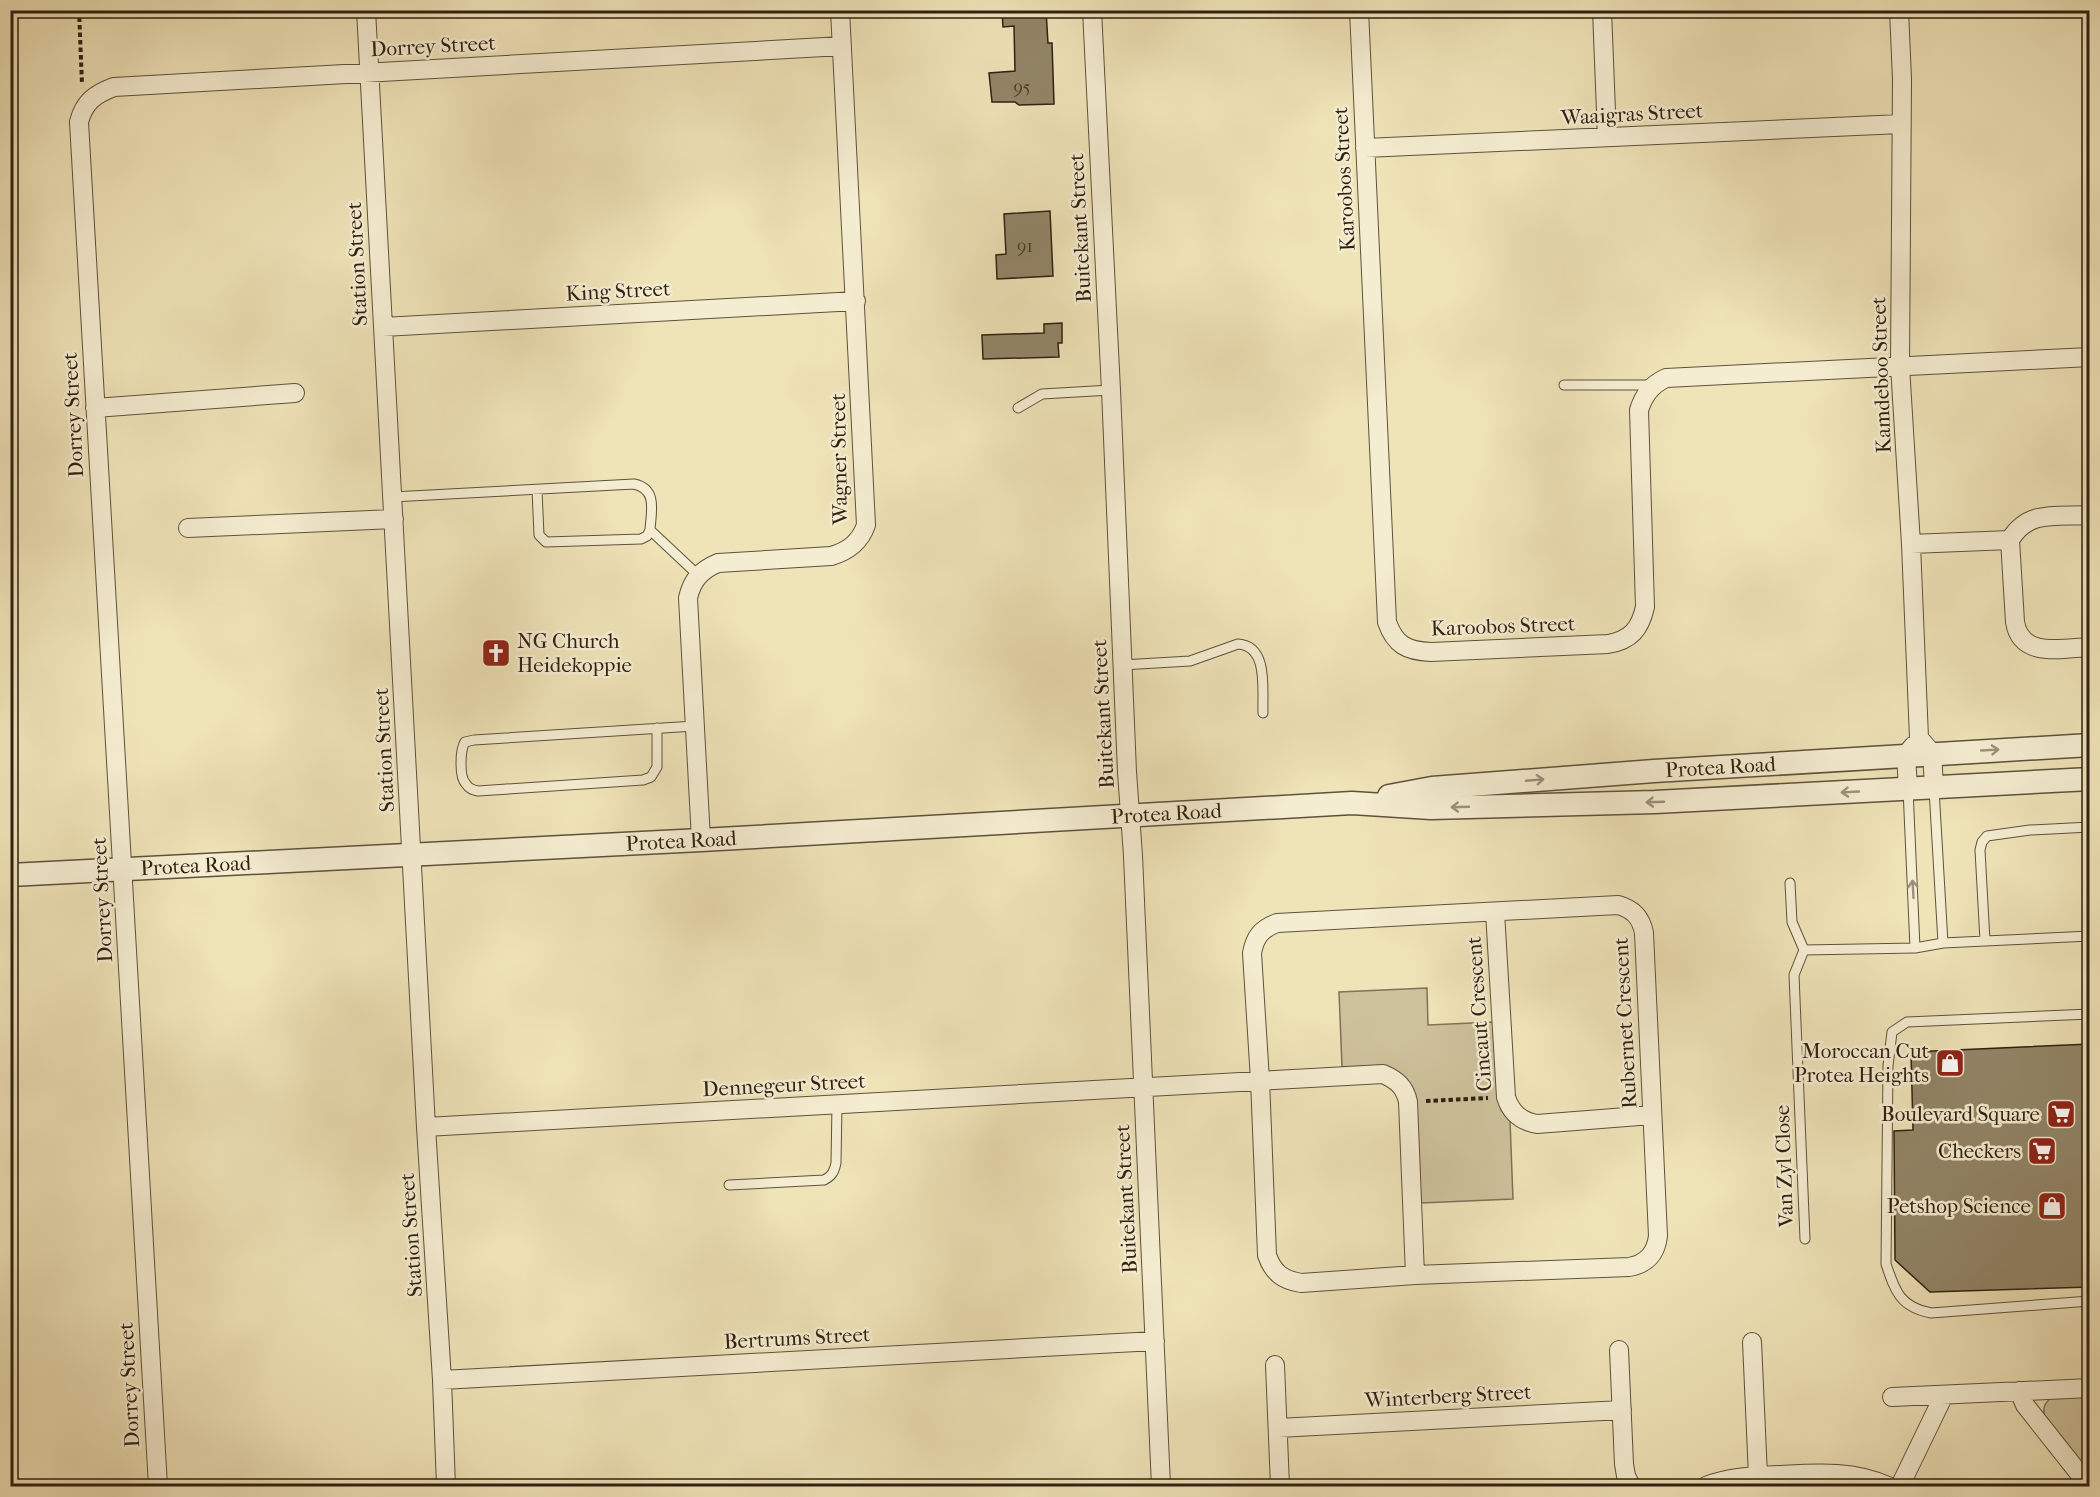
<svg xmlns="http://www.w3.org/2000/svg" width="2100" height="1497" viewBox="0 0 2100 1497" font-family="'IM FELL French Canon',serif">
	<rect width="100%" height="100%" fill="#efe3b8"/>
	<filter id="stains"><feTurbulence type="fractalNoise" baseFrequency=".00333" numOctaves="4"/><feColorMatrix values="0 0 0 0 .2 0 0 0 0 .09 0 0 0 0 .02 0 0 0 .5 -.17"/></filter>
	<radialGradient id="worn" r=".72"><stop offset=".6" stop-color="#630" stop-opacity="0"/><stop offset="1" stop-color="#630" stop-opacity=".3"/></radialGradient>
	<!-- green -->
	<path fill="#cec29c" stroke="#7e7257" stroke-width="1.5" d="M 1427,988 L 1428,1025 L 1494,1022 L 1497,1096 L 1501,1110 L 1510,1121 L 1513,1199 L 1421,1203 L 1416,1100 L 1385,1066 L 1342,1067 L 1339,992 Z
		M 2089,1395 L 2089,1475 L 2045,1418 C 2042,1409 2044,1403 2051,1398 Z"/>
	<!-- building -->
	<path fill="#928668" stroke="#2e2112" stroke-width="1.5" d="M 1002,10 L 1046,10 L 1048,43 L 1052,43 L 1054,104 L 1019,105 L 1015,102 L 992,102 L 989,73 L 1015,71 L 1014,26 L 1003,27 Z
		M 1050,211 L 1053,276 L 997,279 L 996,255 L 1006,254 L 1004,214 Z
		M 1062,323 L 1062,343 L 1058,343 L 1059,357 L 983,359 L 982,335 L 1044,333 L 1044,324 Z
		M 2090,1044 L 2090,1287 L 1930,1292 L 1895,1260 L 1894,1131 L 1913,1130 L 1911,1052 Z"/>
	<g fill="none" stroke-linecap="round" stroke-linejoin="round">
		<!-- service casing -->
		<g stroke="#5e523c" stroke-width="11">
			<path id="service" d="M 1564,385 L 1654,385
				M 1018,408 L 1042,394 L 1111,390
				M 537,490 L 539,535 L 546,542 L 641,539 L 647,536 L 650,530
				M 392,497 L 634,484 C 658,489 651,512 650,530 L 698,575
				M 1122,665 L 1190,661 L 1238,644 C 1269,646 1262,690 1263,713
				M 657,728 L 657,767 L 651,777 L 643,780 L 478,791 C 473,790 469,789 466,784 C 459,777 460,750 465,742 L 474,740 L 695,726
				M 1908,789 L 1915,948
				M 1934,789 L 1943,943
				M 1790,883 L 1792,922 L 1804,950 L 1794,975 L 1805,1239
				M 1985,941 L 2090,936
				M 1804,950 L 1915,948 L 1943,943 L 1985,941 L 1980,850 L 1982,842 L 1987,836 L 2030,830 L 2090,827
				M 2090,1014 L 1907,1022 L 1892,1032 L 1888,1066 L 1886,1264 C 1895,1291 1900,1307 1931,1313 L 2090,1301
				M 729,1185 L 824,1180 C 832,1176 834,1172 836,1163 L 837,1105"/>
		</g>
		<!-- minor casing -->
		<g stroke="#5e523c" stroke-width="20">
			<path id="minor" d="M 366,10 L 426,1127 L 442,1380 L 446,1486
				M 1092,10 L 1111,390 L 1127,772 L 1133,856 L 1161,1486
				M 1359,10 L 1387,622 C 1395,645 1407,651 1431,652 L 1608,644 C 1631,640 1640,629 1645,607 L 1639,410 C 1644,395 1651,385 1666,378 L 2090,357
				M 1602,10 L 1607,137
				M 1899,10 L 1902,79 L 1900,366 L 1911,544 L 1919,738 L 1932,753 L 1934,786
				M 1365,148 L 1901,124
				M 383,327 L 856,301
				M 95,408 L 295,393
				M 188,528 L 394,519
				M 2010,540 L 2015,622 C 2021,659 2062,648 2090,647
				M 1911,544 L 2010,540 C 2028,509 2058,517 2090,515
				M 1908,789 L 1906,755 L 1913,746
				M 701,840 L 688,598 C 692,580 701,570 718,563 L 831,556 C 849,551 860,542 866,525 L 840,10
				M 1618,905 C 1633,909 1641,917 1644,933 L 1658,1236 C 1656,1253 1647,1264 1629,1267 L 1415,1275 L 1301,1283 C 1283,1280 1273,1273 1267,1255 L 1260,1080 L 1252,953 C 1255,937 1261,929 1277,923 Z
				M 1495,912 L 1506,1097 C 1511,1113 1521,1121 1537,1124 L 1652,1115
				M 426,1127 L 1383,1074 C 1397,1080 1405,1087 1408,1102 L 1415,1275
				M 1752,1342 L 1758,1476
				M 1619,1350 L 1624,1464 L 1626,1476 L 1631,1486
				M 1275,1365 L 1280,1486
				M 442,1380 L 1155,1341
				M 2019,1391 L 2025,1405 L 2089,1486
				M 1892,1397 L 2090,1388
				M 1278,1428 L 1622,1410
				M 158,1486 L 79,122 C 84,102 95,94 114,87 L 842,46
				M 1706,1486 C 1729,1477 1754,1476 1779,1475 C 1816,1473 1853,1470 1888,1486
				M 1900,1486 L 1944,1395"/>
		</g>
		<!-- tertiary casing -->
		<g stroke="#5e523c" stroke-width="25">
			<g id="tertiary">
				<path id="s1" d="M 1389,796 L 1432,788 L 1654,771 L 2090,745"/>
				<path id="s2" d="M 10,875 L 701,840 L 1352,803 L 1431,808 L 1655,802 L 2090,779"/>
			</g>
		</g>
		<!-- path -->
		<path stroke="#2e2112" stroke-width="4" stroke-dasharray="4.5 3" stroke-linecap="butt" d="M 79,10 L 82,84
			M 1426,1101 L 1488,1098"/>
		<!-- service -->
		<use href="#service" stroke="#f5edd1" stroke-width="9"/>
		<!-- minor -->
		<use href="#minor" stroke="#f5edd1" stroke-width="18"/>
		<!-- tertiary -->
		<use href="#tertiary" stroke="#f5edd1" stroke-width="22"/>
	</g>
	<!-- one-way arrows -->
	<defs><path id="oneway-shaft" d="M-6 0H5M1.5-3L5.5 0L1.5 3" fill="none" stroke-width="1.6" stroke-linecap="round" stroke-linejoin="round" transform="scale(1.5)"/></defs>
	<g stroke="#9b917b">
		<use href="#oneway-shaft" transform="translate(1990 750) rotate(-3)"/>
		<use href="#oneway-shaft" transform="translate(1535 780) rotate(-5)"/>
		<use href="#oneway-shaft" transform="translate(1850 792) rotate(177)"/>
		<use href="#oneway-shaft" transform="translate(1655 802) rotate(178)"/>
		<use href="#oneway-shaft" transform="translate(1460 807) rotate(178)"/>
		<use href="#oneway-shaft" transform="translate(1913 889) rotate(-93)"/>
	</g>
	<!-- icons -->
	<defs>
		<g id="church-square" transform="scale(1.5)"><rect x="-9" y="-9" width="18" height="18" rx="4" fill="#8f2418" stroke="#f5edd1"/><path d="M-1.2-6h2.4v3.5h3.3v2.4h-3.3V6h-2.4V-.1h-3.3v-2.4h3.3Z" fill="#fff"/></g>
		<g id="shop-square" transform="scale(1.5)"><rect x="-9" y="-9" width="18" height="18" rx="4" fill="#8f2418" stroke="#f5edd1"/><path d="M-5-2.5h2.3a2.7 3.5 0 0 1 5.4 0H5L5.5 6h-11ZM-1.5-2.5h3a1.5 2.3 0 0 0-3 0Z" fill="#fff"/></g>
		<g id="supermarket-square" transform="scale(1.5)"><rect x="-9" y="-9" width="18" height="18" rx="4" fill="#8f2418" stroke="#f5edd1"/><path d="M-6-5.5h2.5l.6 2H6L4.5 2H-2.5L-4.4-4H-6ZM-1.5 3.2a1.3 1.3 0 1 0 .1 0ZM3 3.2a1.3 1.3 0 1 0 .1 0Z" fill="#fff"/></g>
	</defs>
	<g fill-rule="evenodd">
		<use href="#church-square" x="496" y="653"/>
		<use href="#shop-square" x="1950" y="1063"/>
		<use href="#supermarket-square" x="2061" y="1114"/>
		<use href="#supermarket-square" x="2042" y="1151"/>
		<use href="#shop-square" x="2052" y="1206"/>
	</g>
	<g text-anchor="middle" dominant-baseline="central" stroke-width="5" stroke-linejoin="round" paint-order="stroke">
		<!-- number labels -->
		<g font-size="18" fill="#473a28">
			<text x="1022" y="87">95</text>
			<text x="1025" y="246">91</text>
		</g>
		<!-- street labels -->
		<g font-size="21" fill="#2e2112" stroke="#f5edd1">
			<text transform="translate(433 46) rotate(-3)">Dorrey Street</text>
			<text transform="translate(1632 114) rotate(-3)">Waaigras Street</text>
			<text transform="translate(1344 179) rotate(-93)">Karoobos Street</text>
			<text transform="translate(1080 228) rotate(-93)">Buitekant Street</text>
			<text transform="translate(357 264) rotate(-93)">Station Street</text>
			<text transform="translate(618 291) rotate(-3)">King Street</text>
			<text transform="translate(1881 375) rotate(-92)">Kamdeboo Street</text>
			<text transform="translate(73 415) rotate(-93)">Dorrey Street</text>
			<text transform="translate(839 459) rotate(-91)">Wagner Street</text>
			<text transform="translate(1503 626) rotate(-2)">Karoobos Street</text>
			<text transform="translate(1103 714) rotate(-93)">Buitekant Street</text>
			<text transform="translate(384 750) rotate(-93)">Station Street</text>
			<text stroke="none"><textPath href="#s1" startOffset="333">Protea Road</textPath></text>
			<text stroke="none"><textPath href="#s2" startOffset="1158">Protea Road</textPath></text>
			<text stroke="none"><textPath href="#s2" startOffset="672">Protea Road</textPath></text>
			<text stroke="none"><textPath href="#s2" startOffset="186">Protea Road</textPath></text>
			<text transform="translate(102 900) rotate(-93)">Dorrey Street</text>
			<text transform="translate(1479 1014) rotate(-94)">Cincaut Crescent</text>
			<text transform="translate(1625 1023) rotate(-93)">Rubernet Crescent</text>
			<text transform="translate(784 1085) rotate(-3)">Dennegeur Street</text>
			<text transform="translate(1784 1166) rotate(-92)">Van Zyl Close</text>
			<text transform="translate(1126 1199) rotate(-93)">Buitekant Street</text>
			<text transform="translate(411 1235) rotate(-94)">Station Street</text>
			<text transform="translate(797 1338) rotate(-3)">Bertrums Street</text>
			<text transform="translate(129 1385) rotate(-93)">Dorrey Street</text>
			<text transform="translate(1448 1396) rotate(-3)">Winterberg Street</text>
		</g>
		<!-- poi labels -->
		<g font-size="21" fill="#2e2112" stroke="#f5edd1" text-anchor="end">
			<text x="517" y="641" text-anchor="start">NG Church<tspan x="517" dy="24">Heidekoppie</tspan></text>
			<text x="1929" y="1051">Moroccan Cut<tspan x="1929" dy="24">Protea Heights</tspan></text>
			<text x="2040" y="1114">Boulevard Square</text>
			<text x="2021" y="1151">Checkers</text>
			<text x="2031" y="1206">Petshop Science</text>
		</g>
	</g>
	<!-- margin -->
	<rect width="2100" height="1497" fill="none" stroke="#efe3b8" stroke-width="36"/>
	<rect x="12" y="12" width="2076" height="1473" fill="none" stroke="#2e2112" stroke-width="3"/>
	<rect x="18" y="18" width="2064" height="1461" fill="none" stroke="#2e2112" stroke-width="1.5"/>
	<rect width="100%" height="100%" filter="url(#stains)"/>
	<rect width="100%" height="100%" fill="url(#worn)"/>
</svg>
